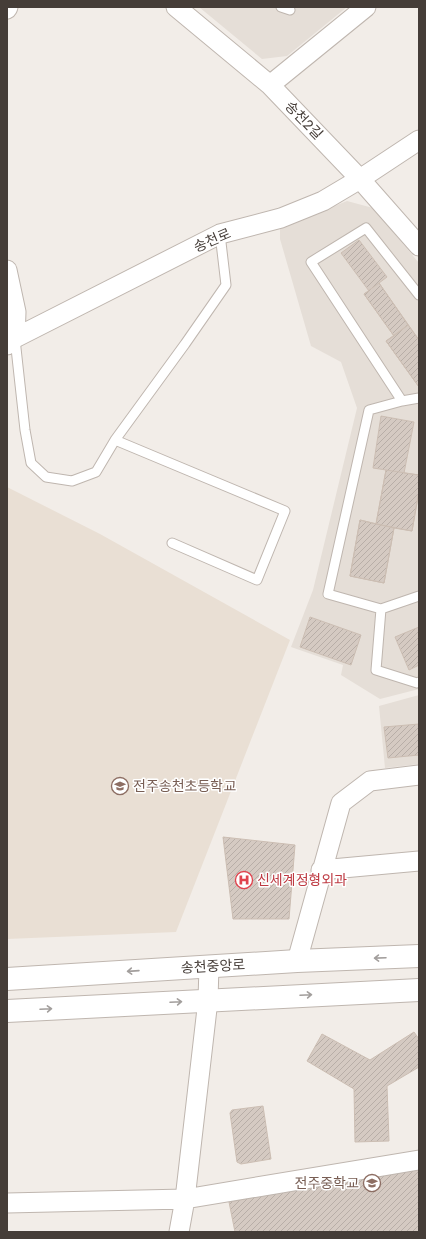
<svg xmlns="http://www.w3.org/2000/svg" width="426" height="1239" viewBox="0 0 426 1239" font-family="Jost,'Noto Sans KR',sans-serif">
	<defs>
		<pattern id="building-hatch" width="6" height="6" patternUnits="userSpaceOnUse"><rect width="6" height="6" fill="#d5cac2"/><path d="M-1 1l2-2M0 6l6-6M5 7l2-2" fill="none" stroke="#b8aea7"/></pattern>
	</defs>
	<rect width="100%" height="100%" fill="#f2ede8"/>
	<!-- residential -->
	<path fill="#e5ded7" d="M 199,7 L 347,7 L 287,56 L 262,59 Z
		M 347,201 L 373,208 L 419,263 L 419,689 L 380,699 L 341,675 L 343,665 L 291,647 L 313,590 L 357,408 L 341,362 L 311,346 L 280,239 L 280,228 Z
		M 419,695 L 419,764 L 385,768 L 379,706 Z"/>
	<!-- education -->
	<path fill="#e9dfd4" d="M 7,487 L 100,534 L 290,640 L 176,932 L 7,939 Z"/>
	<!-- building -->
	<path fill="url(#building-hatch)" stroke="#ccbeb3" d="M 359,240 L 387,277 L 379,283 L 419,340 L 419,387 L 386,341 L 394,336 L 364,294 L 369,291 L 341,253 Z
		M 379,283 L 408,325 L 394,336 L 364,294 Z
		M 408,325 L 419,340 L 419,387 L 386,341 Z
		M 381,416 L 414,422 L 404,473 L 419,475 L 419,491 L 412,531 L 394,528 L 384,583 L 350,576 L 360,520 L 376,524 L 386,470 L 373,468 Z
		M 386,470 L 419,475 L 419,491 L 412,531 L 376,524 Z
		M 360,520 L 394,528 L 384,583 L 350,576 Z
		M 310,617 L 361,635 L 351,665 L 300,647 Z
		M 419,627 L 419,665 L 409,670 L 395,637 Z
		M 419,724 L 419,755 L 388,758 L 384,727 Z
		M 223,837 L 295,845 L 289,919 L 233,919 Z
		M 414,1032 L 419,1039 L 419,1067 L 387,1086 L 389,1141 L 355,1142 L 354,1089 L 307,1061 L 322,1034 L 370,1060 Z
		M 263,1106 L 271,1159 L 241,1164 L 237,1162 L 230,1113 L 232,1110 Z
		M 419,1165 L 419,1232 L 235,1232 L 229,1202 Z"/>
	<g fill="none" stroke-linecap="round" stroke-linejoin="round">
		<!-- service casing -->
		<g stroke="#bfb6af" stroke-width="11">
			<path id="service" d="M 281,7 L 290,10
				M 15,339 L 25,430 L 31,463 L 46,477 L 72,481 L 96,472 L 115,440 L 185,344 L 226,285 L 220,234
				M 419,398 L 402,401 L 369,410 L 328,594 L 381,609 L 419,596
				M 402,401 L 311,262 L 366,228 L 419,295
				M 115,440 L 285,511 L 257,580 L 172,543
				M 381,609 L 376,670 L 417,683 L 419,682"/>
		</g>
		<!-- minor casing -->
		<g stroke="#bfb6af" stroke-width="21">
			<path id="minor" d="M 176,7 L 270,85 L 360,179 L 419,246
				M 7,9 L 8,7
				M 270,85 L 366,7
				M 7,270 L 16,312 L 15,338
				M 7,345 L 15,338 L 220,234 L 281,218 L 323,201 L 360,179 L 419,140
				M 321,870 L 419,861
				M 297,961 L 341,803 L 370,781 L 419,775
				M 7,1203 L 185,1199 L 419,1160
				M 179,1232 L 185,1199 L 208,1000 L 209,966"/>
		</g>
		<!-- tertiary casing -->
		<g stroke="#bfb6af" stroke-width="24">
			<path id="tertiary" d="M 7,979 L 297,961 L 419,956
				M 7,1011 L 419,990"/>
		</g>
		<!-- service -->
		<use href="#service" stroke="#fff" stroke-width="9"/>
		<!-- minor -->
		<use href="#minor" stroke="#fff" stroke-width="19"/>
		<!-- tertiary -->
		<use href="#tertiary" stroke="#fff" stroke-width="22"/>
	</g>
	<!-- one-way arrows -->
	<defs><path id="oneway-shaft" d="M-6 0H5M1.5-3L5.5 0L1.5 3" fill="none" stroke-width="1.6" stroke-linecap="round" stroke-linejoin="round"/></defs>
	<g stroke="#a29e9c">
		<use href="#oneway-shaft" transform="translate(380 958) rotate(178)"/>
		<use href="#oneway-shaft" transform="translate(133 971) rotate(176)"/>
		<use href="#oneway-shaft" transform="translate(306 995) rotate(-3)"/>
		<use href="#oneway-shaft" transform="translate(176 1002) rotate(-3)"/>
		<use href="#oneway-shaft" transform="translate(46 1009) rotate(-3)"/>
	</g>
	<!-- icons -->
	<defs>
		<g id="school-ring" transform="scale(0.9)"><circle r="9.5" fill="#fff" stroke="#8d6e63" stroke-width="1.5"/><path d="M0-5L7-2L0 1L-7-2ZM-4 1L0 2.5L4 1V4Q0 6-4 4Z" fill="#8d6e63"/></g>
		<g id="hospital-ring" transform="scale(0.9)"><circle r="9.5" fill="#fff" stroke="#e0444e" stroke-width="1.5"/><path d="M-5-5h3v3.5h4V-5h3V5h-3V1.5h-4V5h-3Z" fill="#e0444e"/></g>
	</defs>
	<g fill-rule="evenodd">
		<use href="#school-ring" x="120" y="786"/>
		<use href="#hospital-ring" x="244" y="880"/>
		<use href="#school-ring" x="372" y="1183"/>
	</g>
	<g text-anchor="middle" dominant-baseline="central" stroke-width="3" stroke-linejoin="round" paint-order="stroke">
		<!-- street labels -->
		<g font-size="14" fill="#453d38" stroke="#fff">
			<text transform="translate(304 120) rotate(46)">송천2길</text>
			<text transform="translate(212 240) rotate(-23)">송천로</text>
			<text transform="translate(213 966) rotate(-3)">송천중앙로</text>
		</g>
		<!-- education labels -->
		<g font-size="14" fill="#785e54" stroke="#fff" text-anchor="start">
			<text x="133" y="786">전주송천초등학교</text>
			<text x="359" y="1183" text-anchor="end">전주중학교</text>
		</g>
		<!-- health labels -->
		<g font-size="14" fill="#be3a42" stroke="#fff" text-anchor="start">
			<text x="257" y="880">신세계정형외과</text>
		</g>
	</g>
	<!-- border -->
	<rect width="426" height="1239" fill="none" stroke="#453d38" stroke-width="16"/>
</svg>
